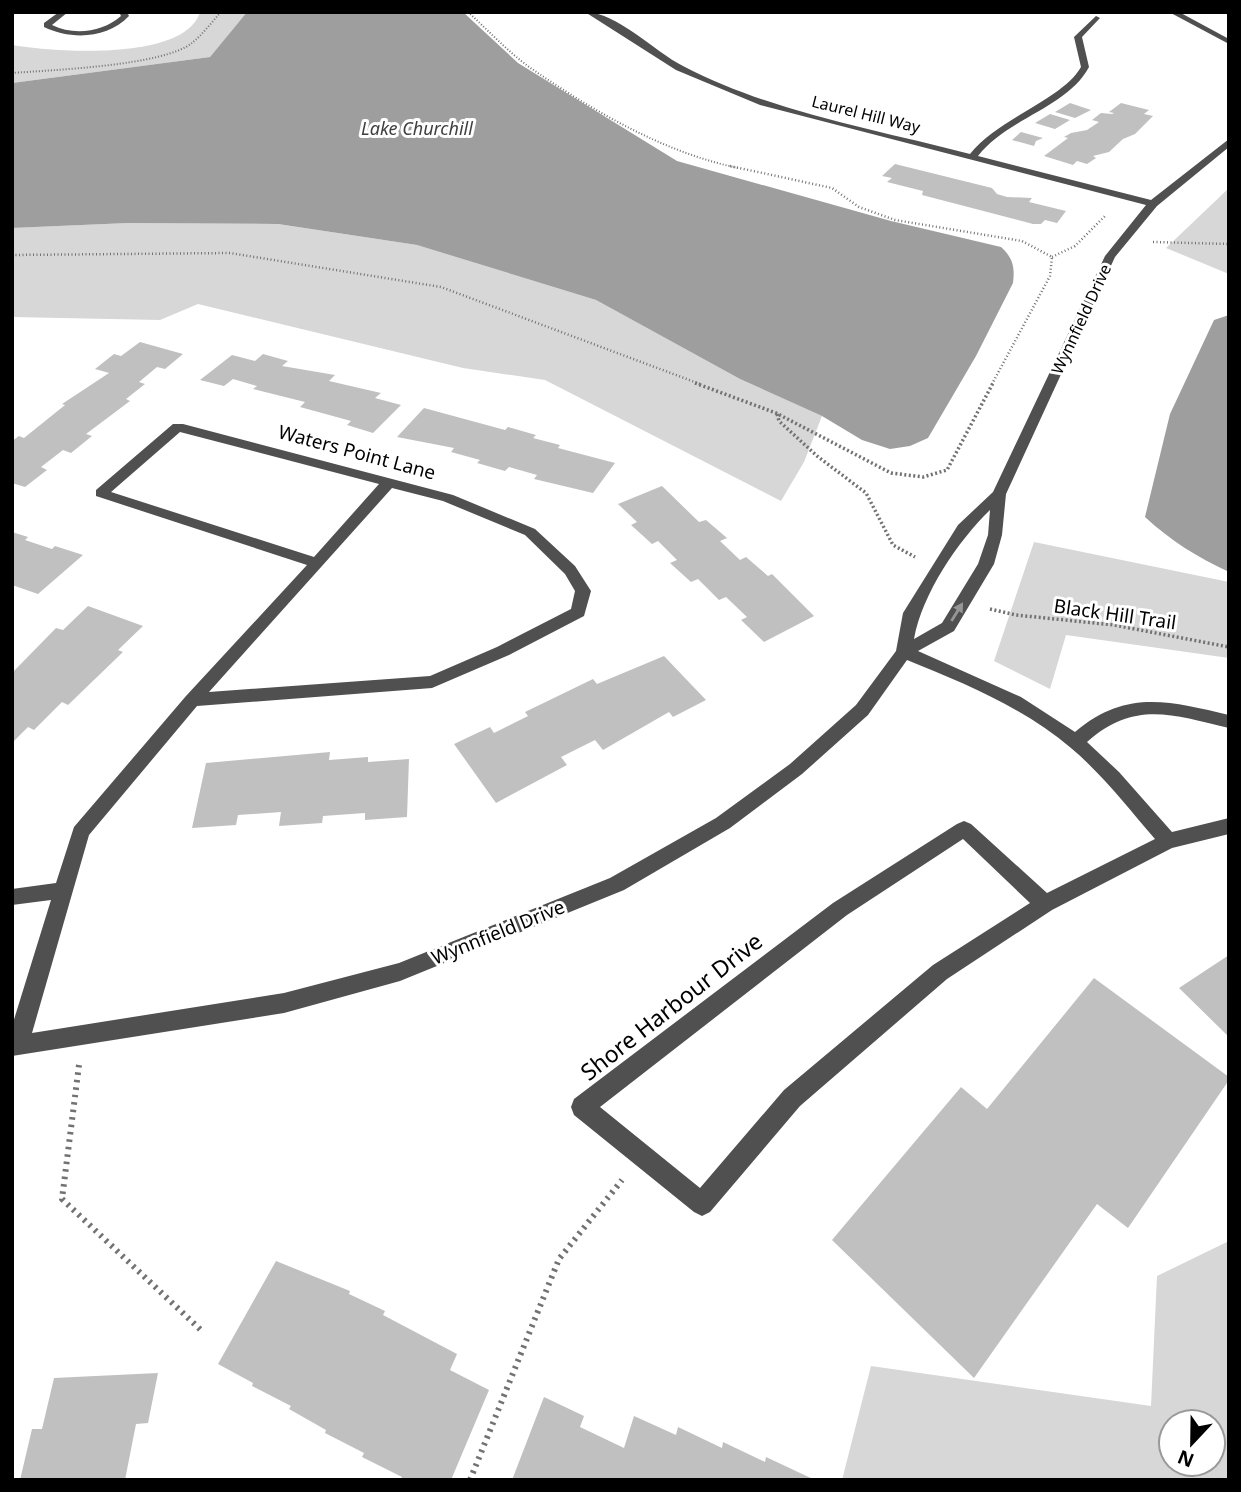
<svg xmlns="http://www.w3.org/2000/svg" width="1241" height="1492" viewBox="0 0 1241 1492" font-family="'Noto Sans',sans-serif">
	<rect width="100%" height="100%" fill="#fff"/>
	<!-- green -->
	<path fill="#d7d7d7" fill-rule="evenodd" d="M 200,12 L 247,12 L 210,57 L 12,83 L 12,45 C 53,52 185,62 200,12 Z
		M 1229,188 L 1229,274 L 1166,248 Z
		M 128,223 L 278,224 L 417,245 L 596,300 L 740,379 L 822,416 L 804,462 L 781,501 L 545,380 L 463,368 L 198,304 L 160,320 L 12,317 L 12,228 Z
		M 1034,542 L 1229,582 L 1229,658 L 1066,635 L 1050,689 L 994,661 Z
		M 1229,1241 L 1229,1480 L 842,1480 L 871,1366 L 1151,1406 L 1157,1276 ZM 1213,1422 L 1213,1464 L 1171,1464 L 1171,1422 Z"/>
	<!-- water -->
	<path fill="#9e9e9e" d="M 247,12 L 463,12 L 518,63 L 677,161 L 891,221 L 1001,247 C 1013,258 1015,267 1013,283 L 976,356 L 928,438 L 910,446 L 890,449 L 862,440 L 822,416 L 740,379 L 596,300 L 417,245 L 278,224 L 128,223 L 12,228 L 12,83 L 210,57 Z
		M 1229,315 L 1229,572 C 1197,557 1171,541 1145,517 L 1170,414 L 1214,320 Z"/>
	<!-- building -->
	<path fill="#c0c0c0" d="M 1070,103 L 1091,110 L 1075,118 L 1055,112 Z
		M 1121,103 L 1149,110 L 1144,114 L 1153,116 L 1135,134 L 1123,139 L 1109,152 L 1093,156 L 1096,158 L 1087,164 L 1077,161 L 1073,165 L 1044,156 L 1068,138 L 1064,137 L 1071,133 L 1087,130 L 1099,122 L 1092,120 L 1101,113 L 1112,114 L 1114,113 L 1109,112 Z
		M 1050,114 L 1070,120 L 1055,129 L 1035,123 Z
		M 1021,132 L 1043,138 L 1036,141 L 1034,146 L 1012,140 Z
		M 895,164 L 992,188 L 997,194 L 1007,197 L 1032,198 L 1029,202 L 1066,211 L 1057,223 L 1045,220 L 1041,224 L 1033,224 L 922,195 L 923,191 L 887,182 L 892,178 L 882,176 Z
		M 140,342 L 183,354 L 165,369 L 157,367 L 139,382 L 145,384 L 126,399 L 130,401 L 86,434 L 92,436 L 71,453 L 63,450 L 41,467 L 47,470 L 25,487 L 12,483 L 12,441 L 19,436 L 24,438 L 65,405 L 62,404 L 109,373 L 95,369 L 114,354 L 121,356 Z
		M 263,354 L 288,361 L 282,366 L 335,375 L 329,381 L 381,393 L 375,398 L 401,405 L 373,433 L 347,425 L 351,421 L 300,407 L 305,402 L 253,389 L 257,386 L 233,379 L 224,386 L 200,380 L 232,355 L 255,361 Z
		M 424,408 L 505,430 L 508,427 L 536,435 L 533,438 L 560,445 L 558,448 L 615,463 L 593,493 L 534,479 L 537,475 L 509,467 L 505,471 L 477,463 L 480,460 L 451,452 L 454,448 L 397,437 Z
		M 662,486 L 699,522 L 706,520 L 727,538 L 720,541 L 740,560 L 746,557 L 768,576 L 772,574 L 814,616 L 764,642 L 741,620 L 747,617 L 726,597 L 719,600 L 698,579 L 691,582 L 670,563 L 677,560 L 658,541 L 652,544 L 631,525 L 637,522 L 618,504 Z
		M 12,532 L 28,537 L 25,540 L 52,549 L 55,546 L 83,555 L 38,594 L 12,585 Z
		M 88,606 L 143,626 L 118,650 L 123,652 L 68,705 L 62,702 L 34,730 L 28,727 L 12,743 L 12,673 L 56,628 L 63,630 Z
		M 664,656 L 706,700 L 673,717 L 669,712 L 603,750 L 595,740 L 561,757 L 567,765 L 496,803 L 454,744 L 490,727 L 494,733 L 528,716 L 525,712 L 593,679 L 597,684 Z
		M 330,752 L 329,760 L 368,757 L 368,762 L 409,759 L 407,817 L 365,820 L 365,813 L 323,816 L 322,823 L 279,826 L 281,812 L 238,815 L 236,825 L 192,828 L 206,763 Z
		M 1229,955 L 1229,1037 L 1179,988 Z
		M 1094,978 L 1229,1077 L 1229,1080 L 1128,1228 L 1097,1204 L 974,1378 L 832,1240 L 961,1087 L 987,1109 Z
		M 276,1261 L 350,1291 L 349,1294 L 385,1311 L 383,1315 L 457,1354 L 450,1370 L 489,1390 L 451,1480 L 400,1480 L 402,1477 L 362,1457 L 364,1453 L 325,1433 L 326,1430 L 289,1409 L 291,1406 L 252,1386 L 253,1383 L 218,1364 Z
		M 158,1373 L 148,1423 L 136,1424 L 125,1480 L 20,1480 L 32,1429 L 42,1429 L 54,1378 Z
		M 544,1397 L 584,1416 L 580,1427 L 624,1448 L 634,1416 L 676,1435 L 678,1427 L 722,1448 L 723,1442 L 765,1462 L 766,1457 L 815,1480 L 512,1480 Z"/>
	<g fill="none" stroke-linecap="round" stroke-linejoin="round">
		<!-- path-far3 -->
		<path stroke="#727272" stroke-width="2" stroke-dasharray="1 2" stroke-linecap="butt" d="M 468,12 C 489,31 509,53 532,69 C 595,112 663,152 738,168
			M 12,73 C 51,70 163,66 192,43 C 202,35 212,22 221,12"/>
		<!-- path-far2 -->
		<path stroke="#727272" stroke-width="2.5" stroke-dasharray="1 2.5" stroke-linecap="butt" d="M 730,166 L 832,188 L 859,207 L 895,220 L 1022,241 L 1052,257 L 1050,276 L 992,384
			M 1153,242 L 1229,244
			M 12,255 L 230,253 L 441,287 L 700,384
			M 1052,257 L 1075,246 L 1106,215"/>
		<!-- path-far1 -->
		<path stroke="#727272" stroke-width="3.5" stroke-dasharray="2 2.5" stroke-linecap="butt" d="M 695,383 L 776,413 L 891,473 L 923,477 L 947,470 L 993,383
			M 777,414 L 779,421 L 817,456 L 866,493 L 893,545 L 915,557
			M 990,609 L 1016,615 L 1114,625 L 1229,647"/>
		<!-- path -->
		<path stroke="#727272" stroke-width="6" stroke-dasharray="2.5 5" stroke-linecap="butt" d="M 79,1065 L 62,1199 L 203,1332
			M 470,1480 L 559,1259 L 622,1180"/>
		<!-- minor -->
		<path fill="#505050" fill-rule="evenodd" d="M 59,12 L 68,12 L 52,25 C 74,36 103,32 121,16 L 119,12 L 127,12 L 129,16 C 107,39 71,40 44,27 L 44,23 Z
			M 585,12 C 617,12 655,52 683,66 C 771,112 874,129 970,154 C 999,118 1063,99 1081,67 L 1074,37 L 1096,16 L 1100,18 L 1082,37 L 1089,67 C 1068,107 1008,118 978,156 L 1151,200 L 1229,139 L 1229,147 L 1157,206 L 1115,257 L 1006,494 L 1002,535 L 994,564 L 954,631 L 918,651 L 1021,697 L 1075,732 C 1126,689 1169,701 1229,715 L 1229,728 C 1172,715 1135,700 1087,742 L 1119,772 L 1172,832 L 1229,818 L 1229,834 L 1172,848 L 1052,910 L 947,979 L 800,1106 L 710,1212 L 702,1216 L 694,1212 L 574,1115 L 571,1107 L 574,1099 L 833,903 L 957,824 L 964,821 L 971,824 L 1047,893 L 1155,839 C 1128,808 1103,775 1071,748 C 1024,708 964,683 907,660 L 868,715 L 802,774 L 730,828 L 624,890 L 400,981 L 284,1013 L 12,1056 L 12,1026 L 51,900 L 12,905 L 12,889 L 56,883 L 74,827 L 186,696 L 307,565 L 96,496 L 96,490 L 173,424 L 183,424 L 453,495 L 535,529 L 575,566 L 591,591 L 584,616 L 509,655 L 432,688 L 197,706 L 89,835 L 32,1033 L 284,993 L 399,963 L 610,878 L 716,818 L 790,764 L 856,705 L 896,651 L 903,613 L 958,525 L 993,492 L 1105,256 L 1146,205 L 760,105 L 676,70 ZM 180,432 L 379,484 L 314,557 L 111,492 ZM 392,488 L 443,501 L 525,535 L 565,574 L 575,591 L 571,609 L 497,647 L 430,676 L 209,692 ZM 990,510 L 988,535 L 978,564 L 942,623 L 914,639 C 922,594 958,541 990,510 ZM 963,839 L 1030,903 L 933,965 L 784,1090 L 700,1188 L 600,1107 L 847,915 Z
			M 1169,12 L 1179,12 L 1229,39 L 1229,44 Z"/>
	</g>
	<!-- one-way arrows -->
	<defs><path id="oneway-solid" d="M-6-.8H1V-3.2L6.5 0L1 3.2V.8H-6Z" transform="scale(1.75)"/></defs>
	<use fill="#969696" href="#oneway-solid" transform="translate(957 612) rotate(-58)"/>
	<g text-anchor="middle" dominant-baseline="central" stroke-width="6" stroke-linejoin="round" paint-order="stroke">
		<!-- far-street labels -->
		<g font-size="16" fill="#000" stroke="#fff">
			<text transform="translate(866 114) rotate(14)">Laurel Hill Way</text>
			<text transform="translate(1081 319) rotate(-65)">Wynnfield Drive</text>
		</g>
		<!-- far-water labels -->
		<g font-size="18" font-style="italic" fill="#3f3f3f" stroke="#fff">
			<text x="417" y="128">Lake Churchill</text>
		</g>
		<!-- street labels -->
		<g font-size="19" fill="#000" stroke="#fff">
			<text transform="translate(357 452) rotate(15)">Waters Point Lane</text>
			<text transform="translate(1115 614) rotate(8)">Black Hill Trail</text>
			<text transform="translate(498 932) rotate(-22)">Wynnfield Drive</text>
		</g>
		<!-- near-street labels -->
		<g font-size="23" fill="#000" stroke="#fff">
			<text transform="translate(671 1006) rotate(-38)">Shore Harbour Drive</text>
		</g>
	</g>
	<!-- border -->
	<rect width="1241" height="1492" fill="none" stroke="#000000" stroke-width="28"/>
	<!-- north arrow -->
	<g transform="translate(1192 1443) rotate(202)"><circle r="33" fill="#ffffff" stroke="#999999" stroke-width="2"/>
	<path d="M0-5L12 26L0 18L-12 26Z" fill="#000000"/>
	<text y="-10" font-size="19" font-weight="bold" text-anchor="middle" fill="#000000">N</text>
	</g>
</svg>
